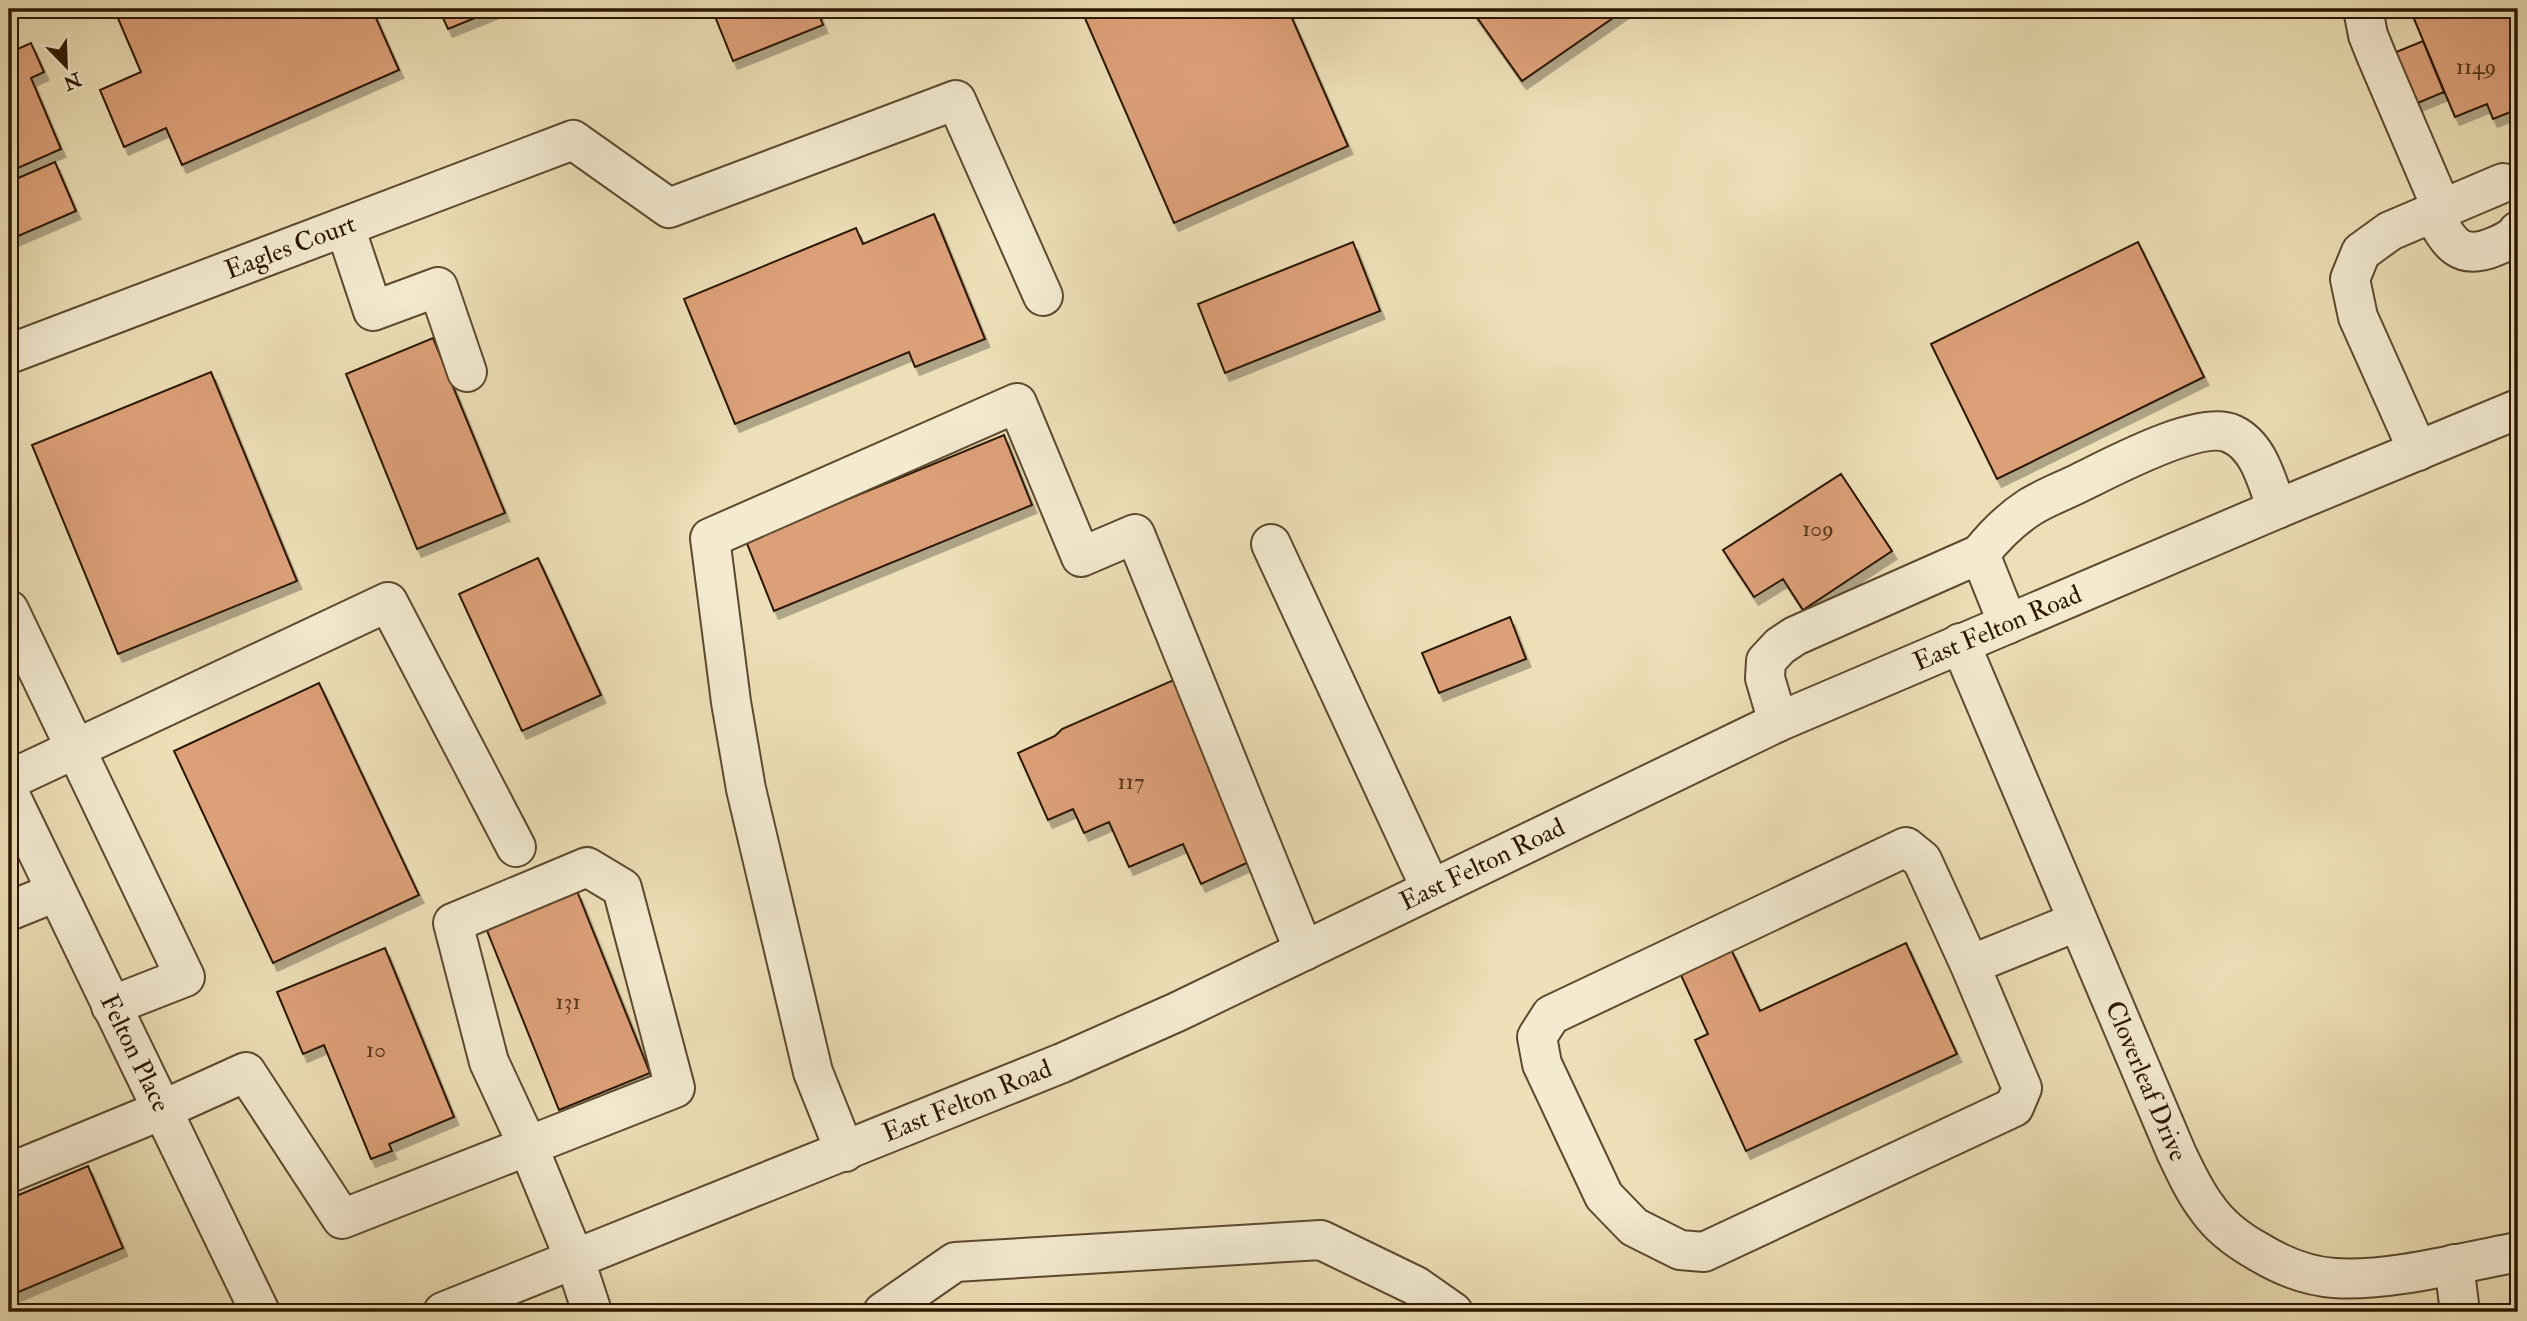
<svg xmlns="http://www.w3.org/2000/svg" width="2527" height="1321" viewBox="0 0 2527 1321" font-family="'IM FELL Double Pica',serif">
	<defs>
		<filter id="shadow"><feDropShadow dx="4.5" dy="8" stdDeviation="0" flood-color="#0004"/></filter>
	</defs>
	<rect width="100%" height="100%" fill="#eddfb7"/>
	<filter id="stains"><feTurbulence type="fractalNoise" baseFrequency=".00286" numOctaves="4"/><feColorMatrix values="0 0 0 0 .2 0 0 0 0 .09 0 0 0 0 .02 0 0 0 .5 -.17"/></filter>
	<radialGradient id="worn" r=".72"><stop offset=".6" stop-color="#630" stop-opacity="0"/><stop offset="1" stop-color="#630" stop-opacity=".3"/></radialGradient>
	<!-- building -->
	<path fill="#dca078" stroke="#2c1700" stroke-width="2" filter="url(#shadow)" d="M 114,9 L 372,9 L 399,70 L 182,165 L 166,128 L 124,147 L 100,90 L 141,72 Z
		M 439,9 L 497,9 L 448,29 Z
		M 712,9 L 817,9 L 823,25 L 733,61 Z
		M 1081,9 L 1288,9 L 1348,146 L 1174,223 Z
		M 1471,9 L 1626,9 L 1522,81 Z
		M 2423,9 L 2518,9 L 2518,109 L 2493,119 L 2487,104 L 2455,117 L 2412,14 Z
		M 9,28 L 18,49 L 31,43 L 44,72 L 31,78 L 61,149 L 9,172 Z
		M 2423,41 L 2444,92 L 2389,115 L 2367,64 Z
		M 55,162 L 76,211 L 9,240 L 9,182 Z
		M 934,214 L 985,339 L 915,367 L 909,352 L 735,424 L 684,299 L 856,228 L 863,244 Z
		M 1353,242 L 1380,311 L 1225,373 L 1198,304 Z
		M 2138,242 L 2204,377 L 1997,479 L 1931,344 Z
		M 433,338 L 505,513 L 417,549 L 346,374 Z
		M 211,372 L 297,581 L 118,654 L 32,445 Z
		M 1004,435 L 1032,505 L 774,611 L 746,541 Z
		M 1841,474 L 1892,551 L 1803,610 L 1783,579 L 1754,597 L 1723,550 Z
		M 538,558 L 601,695 L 522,731 L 459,594 Z
		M 1510,617 L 1526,659 L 1439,693 L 1422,653 Z
		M 1185,675 L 1264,855 L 1201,884 L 1183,844 L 1129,867 L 1109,822 L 1084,833 L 1073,809 L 1048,820 L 1018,753 L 1055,736 L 1062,729 Z
		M 319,683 L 419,895 L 273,963 L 174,751 Z
		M 577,891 L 650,1073 L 559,1110 L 486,928 Z
		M 1906,943 L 1957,1054 L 1746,1151 L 1695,1040 L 1708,1034 L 1680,973 L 1731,949 L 1760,1011 Z
		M 385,948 L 454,1117 L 389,1144 L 392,1151 L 371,1159 L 324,1045 L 303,1054 L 277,992 Z
		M 88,1166 L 123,1248 L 9,1296 L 9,1199 Z"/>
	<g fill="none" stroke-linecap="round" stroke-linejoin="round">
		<!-- minor casing -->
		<g stroke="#5c492e" stroke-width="42">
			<g id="minor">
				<path d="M 2363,9 L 2368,35 L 2376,55 L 2442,209"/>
				<path d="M 2433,213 C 2449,243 2459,262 2496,246 C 2505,242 2513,239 2518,231"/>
				<path d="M 345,227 L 373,311 L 438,287 L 467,372"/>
				<path id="s1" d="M 9,354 L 573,140 L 669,208 L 956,100 L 1043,296"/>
				<path d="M 2418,451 L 2358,317 L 2350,279 L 2361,252 L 2390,231 L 2503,183"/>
				<path d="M 1271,544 L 1431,889"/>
				<path d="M 9,610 L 185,977 L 111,1006"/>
				<path d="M 2008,624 L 1980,554 C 1995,535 2010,520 2030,507 C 2046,497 2066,490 2083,481 C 2114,466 2201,419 2232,434 C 2260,447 2267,483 2277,509"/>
				<path id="s2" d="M 1960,643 L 2176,1152 C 2185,1171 2194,1191 2207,1208 C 2220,1227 2239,1241 2259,1252 C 2282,1266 2307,1276 2334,1278 C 2388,1282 2464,1262 2518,1252"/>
				<path d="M 1778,722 L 1765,678 L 1766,661 L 1780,646 L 1795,636 L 1980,554"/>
				<path d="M 9,780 L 388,602 L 516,847"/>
				<path id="s3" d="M 9,793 L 260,1312"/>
				<path d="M 587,867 L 622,888 L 675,1088 L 528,1146 L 489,1062 L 453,923 Z"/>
				<path d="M 9,911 L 56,892"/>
				<path d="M 1970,965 L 2022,1088 L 2014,1107 L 1704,1252 L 1680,1250 L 1634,1227 L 1604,1196 L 1542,1064 L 1537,1037 L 1551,1015 L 1906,847 L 1922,860 L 1970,965 L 2076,922"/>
				<path d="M 845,1152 L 813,1072 L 746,789 L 731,702 L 710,538 L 1017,403 L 1081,557 L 1135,534 L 1304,951"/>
				<path d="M 9,1173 L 162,1110 L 246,1072 L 342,1219 L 528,1146 L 575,1260 L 592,1312"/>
				<path d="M 2454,1264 L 2460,1312"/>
				<path id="s4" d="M 443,1312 L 1062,1063 L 1177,1012 L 1778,722 L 2277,509 L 2518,409"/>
				<path d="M 883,1312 L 955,1262 L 1321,1240 L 1416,1286 L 1453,1312"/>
			</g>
		</g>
		<!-- minor -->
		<use href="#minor" stroke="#f3ead0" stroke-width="38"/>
	</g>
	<g text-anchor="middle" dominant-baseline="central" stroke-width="6" stroke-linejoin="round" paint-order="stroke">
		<!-- number labels -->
		<g font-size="23" fill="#58391e">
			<text x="2476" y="66">1149</text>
			<text x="1818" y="528">109</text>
			<text x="1131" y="781">117</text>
			<text x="568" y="1001">131</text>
			<text x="376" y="1049">10</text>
		</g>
		<!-- street labels -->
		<g font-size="26" fill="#2c1700" stroke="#f3ead0">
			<text stroke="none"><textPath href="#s1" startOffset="301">Eagles Court</textPath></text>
			<text stroke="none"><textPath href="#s4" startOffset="1699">East Felton Road</textPath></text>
			<text stroke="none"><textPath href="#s4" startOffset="1132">East Felton Road</textPath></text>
			<text stroke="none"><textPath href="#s3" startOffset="289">Felton Place</textPath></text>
			<text stroke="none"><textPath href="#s2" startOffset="476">Cloverleaf Drive</textPath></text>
			<text stroke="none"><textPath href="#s4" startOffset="565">East Felton Road</textPath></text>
		</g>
	</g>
	<!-- margin -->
	<rect width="2527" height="1321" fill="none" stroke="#eddfb7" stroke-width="35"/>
	<rect x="10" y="10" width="2506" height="1300" fill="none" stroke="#2c1700" stroke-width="3.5"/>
	<rect x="18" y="18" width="2492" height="1286" fill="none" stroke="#2c1700" stroke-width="2"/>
	<!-- north arrow -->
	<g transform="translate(66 66) rotate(157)" stroke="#f3ead0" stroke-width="5" paint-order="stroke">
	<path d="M0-5L12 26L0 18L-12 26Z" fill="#2c1700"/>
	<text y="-10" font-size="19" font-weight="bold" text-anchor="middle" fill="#2c1700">N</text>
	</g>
	<rect width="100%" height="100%" filter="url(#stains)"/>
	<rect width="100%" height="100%" fill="url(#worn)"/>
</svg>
